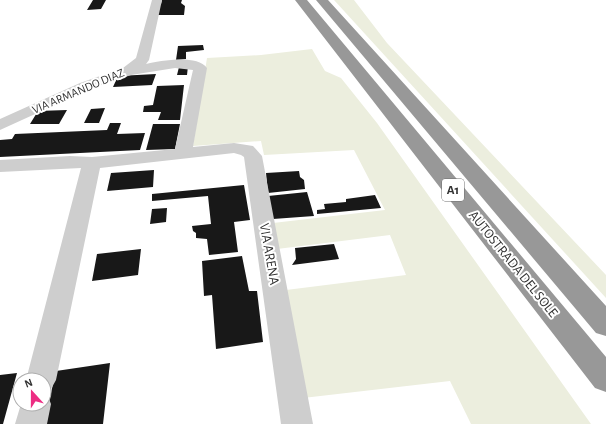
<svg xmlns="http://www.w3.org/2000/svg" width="606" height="424" viewBox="0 0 606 424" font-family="'Alegreya Sans',sans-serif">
	<rect width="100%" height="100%" fill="#fff"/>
	<!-- green -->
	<path fill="#eceede" d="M 334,0 L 354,0 L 387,43 L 606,275 L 606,298 Z
		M 312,49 L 325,71 L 341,78 L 377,123 L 591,424 L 471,424 L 450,381 L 303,398 L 286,290 L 406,275 L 390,235 L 277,249 L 273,223 L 385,210 L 354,150 L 264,155 L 261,141 L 193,146 L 207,58 L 261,55 Z"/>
	<!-- building -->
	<path fill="#181818" d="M 93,0 L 106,0 L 101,9 L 87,10 Z
		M 162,0 L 182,0 L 181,3 L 185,6 L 184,15 L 158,15 L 159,5 L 161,4 Z
		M 203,45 L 204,50 L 186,52 L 186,59 L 176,60 L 178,46 Z
		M 188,66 L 187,75 L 177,75 L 179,67 Z
		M 156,74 L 152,85 L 113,87 L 118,76 Z
		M 184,85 L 180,120 L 158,120 L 161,112 L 143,112 L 144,106 L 153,105 L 157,86 Z
		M 105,108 L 99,123 L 84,123 L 91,109 Z
		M 67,110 L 59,124 L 30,124 L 38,111 Z
		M 110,123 L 121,123 L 117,134 L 145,133 L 140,150 L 0,157 L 0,140 L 12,139 L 15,134 L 107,130 Z
		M 153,124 L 180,124 L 175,149 L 146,150 Z
		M 154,170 L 153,187 L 107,191 L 111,173 Z
		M 299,171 L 300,177 L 304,180 L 305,189 L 268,193 L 266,173 Z
		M 244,185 L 250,220 L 234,222 L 238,252 L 209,255 L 207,239 L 196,238 L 196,233 L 193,231 L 192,226 L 211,224 L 208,196 L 152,201 L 152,194 Z
		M 307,192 L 314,216 L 273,219 L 268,196 Z
		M 375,195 L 381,208 L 317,214 L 317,210 L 325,209 L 324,204 L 346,202 L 346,199 Z
		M 167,208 L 166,222 L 150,224 L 152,209 Z
		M 334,244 L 339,259 L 292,265 L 296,259 L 295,248 Z
		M 141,249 L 138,275 L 92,281 L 97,254 Z
		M 242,256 L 249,291 L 257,291 L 263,342 L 216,349 L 212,295 L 204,296 L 202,261 Z
		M 110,363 L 103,424 L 44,424 L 56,371 Z
		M 17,373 L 3,424 L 0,424 L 0,375 Z"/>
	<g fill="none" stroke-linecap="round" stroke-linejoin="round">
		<!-- minor -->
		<path fill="#cecece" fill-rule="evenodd" d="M 152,0 L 162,0 L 149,60 L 146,64 C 160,61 197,54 207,68 L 193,147 L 234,143 L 253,146 L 262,156 L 313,424 L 281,424 L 244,157 L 241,155 L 234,153 L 100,168 L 56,380 L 51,389 L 44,392 L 44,380 L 26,380 L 81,168 L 0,172 L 0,160 L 70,156 L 92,157 L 175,149 L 193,70 L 175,68 L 131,75 L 90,89 L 0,130 L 0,119 L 80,83 L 123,68 L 136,58 Z
			M 44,393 L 47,394 L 51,404 L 47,424 L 15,424 L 21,404 L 44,404 Z"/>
		<!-- highway -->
		<path fill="#989898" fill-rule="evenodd" d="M 295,0 L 307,0 L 606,357 L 606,392 L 595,388 Z
			M 316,0 L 328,0 L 606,306 L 606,336 L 596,333 Z"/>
	</g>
	<g text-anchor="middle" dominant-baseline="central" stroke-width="4" stroke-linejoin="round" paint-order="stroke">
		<!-- far-street labels -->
		<g font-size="12" fill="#313131" stroke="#fff">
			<text transform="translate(78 91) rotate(-23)">VIA ARMANDO DIAZ</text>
		</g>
		<!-- shield labels -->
		<rect fill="#fff" stroke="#6f6f6f" stroke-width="1" x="442" y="179" width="22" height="22" rx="3"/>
		<g font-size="13" font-weight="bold" fill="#313131">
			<text x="453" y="190">A1</text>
		</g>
		<!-- street labels -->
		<g font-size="14" fill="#313131" stroke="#fff">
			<text transform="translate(269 254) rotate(80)">VIA ARENA</text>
			<text transform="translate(513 264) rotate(51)">AUTOSTRADA DEL SOLE</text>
		</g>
	</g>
	<!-- north arrow -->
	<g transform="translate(32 392) rotate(339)"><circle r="19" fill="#ffffff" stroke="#adadad"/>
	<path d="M0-3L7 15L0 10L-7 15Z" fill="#ed2d83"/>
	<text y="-6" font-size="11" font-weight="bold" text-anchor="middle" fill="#313131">N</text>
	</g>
</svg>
